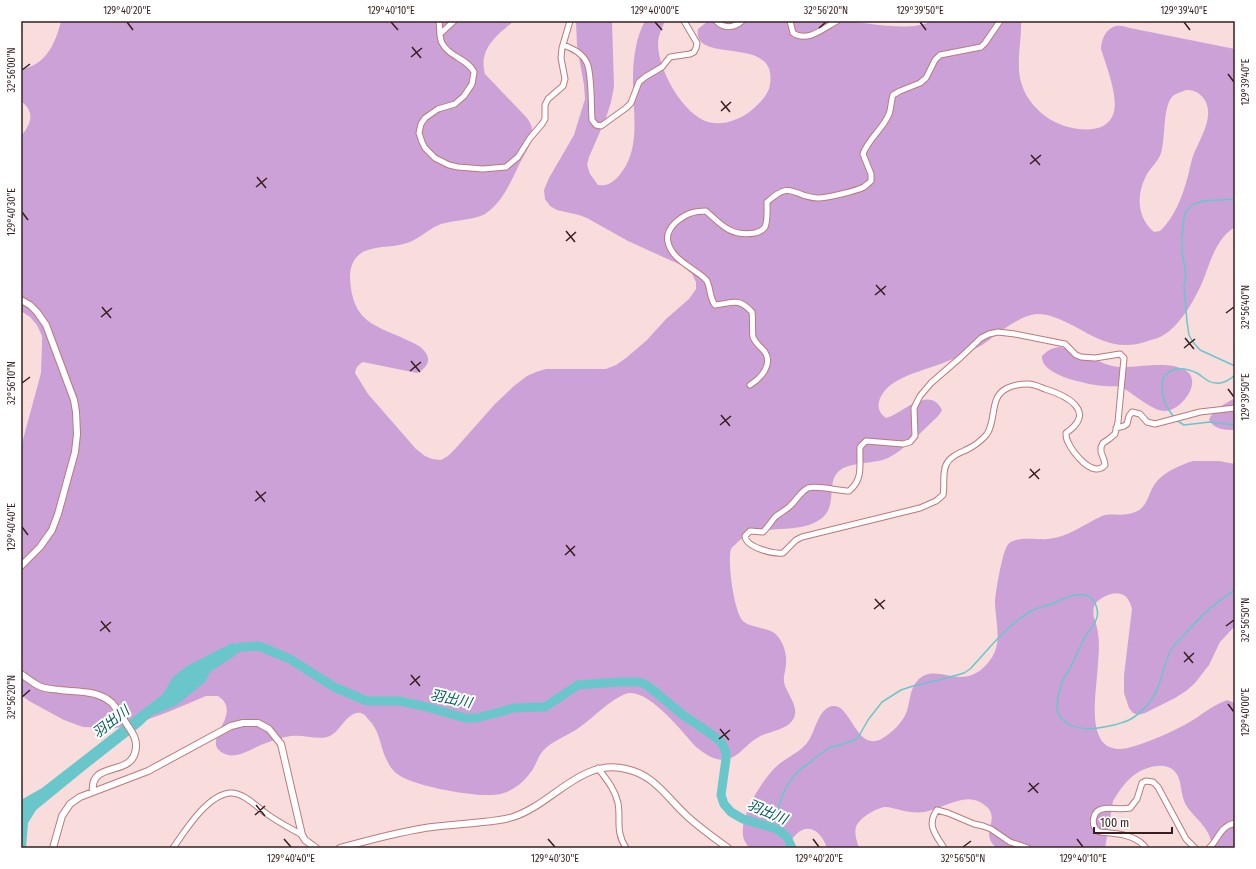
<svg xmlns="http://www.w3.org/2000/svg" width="1256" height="869" viewBox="0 0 1256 869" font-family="'Fira Sans Condensed','Noto Sans JP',sans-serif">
	<rect width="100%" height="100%" fill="#f9dcdc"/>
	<!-- forest -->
	<path fill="#cca1d7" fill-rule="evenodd" d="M 61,21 L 514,21 C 497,35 478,49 485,74 L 527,118 C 538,132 530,145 522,159 C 512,178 504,202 485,214 C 474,220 455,220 441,224 C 430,228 421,237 410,242 C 396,248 379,245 365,251 C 354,256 350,266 350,277 C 352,329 382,325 419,346 C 432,356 431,366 417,373 L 363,362 C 358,365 356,367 355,373 L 368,394 L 416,449 L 425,456 L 432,459 L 441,460 L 448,456 L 456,448 L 495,404 L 514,386 L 527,376 L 536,372 L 546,369 L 606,369 L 616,365 L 626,358 L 647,340 L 666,319 L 689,299 L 696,289 L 696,282 L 692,274 L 683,266 L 628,241 L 587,218 L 579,215 L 557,210 L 550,206 L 545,199 L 544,190 L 549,178 L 574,135 L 585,99 L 584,85 L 577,46 L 576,21 L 612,21 L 614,87 L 611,102 L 606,118 L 589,157 L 587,165 L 590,174 L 598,185 C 607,186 610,184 617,178 C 643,151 632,111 633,78 C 633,59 636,37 645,21 L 665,21 C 662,28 658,36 658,44 C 658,68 680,109 703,120 C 719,128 741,120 753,109 C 761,102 769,94 770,84 C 778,33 692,66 698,29 L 708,21 C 753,21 798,20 843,21 C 866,22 911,33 931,21 L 1021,21 C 1022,40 1015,67 1022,85 C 1026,99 1038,112 1051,120 C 1068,130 1107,138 1114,112 C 1118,95 1106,65 1101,49 C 1101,40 1106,28 1116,26 C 1120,25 1126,27 1130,28 L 1235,49 L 1235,227 C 1215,239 1210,264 1202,283 C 1194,301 1179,327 1162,336 C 1159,338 1154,339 1151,340 C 1119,352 1101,341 1074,326 C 1061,320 1051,314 1037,314 C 1019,315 997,335 982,345 C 970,352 956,358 943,363 C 927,369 910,373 895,382 C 883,389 870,407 886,418 C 902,414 929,384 942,410 L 939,415 C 926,428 904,450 888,458 C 875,464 848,462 839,471 C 823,485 844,513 809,525 C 785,533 753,523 735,545 C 734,545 732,548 731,549 C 727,560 734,615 744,622 C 754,629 772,627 779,638 C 784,645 787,655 786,664 C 786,670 783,676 784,682 C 786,694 802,708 792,721 C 784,731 768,731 757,738 C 750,742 745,748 739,753 C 723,766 710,758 696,747 C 682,732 647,686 625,694 C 609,701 595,716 580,727 C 568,736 552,740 542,752 C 538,757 536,764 533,769 C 523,784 509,795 490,795 C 470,796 411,786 396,773 C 390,768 387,761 384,754 C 379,740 379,730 368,719 C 366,716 364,714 361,713 C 347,711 341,731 330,736 C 318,741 304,734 291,736 C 283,737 274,740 266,743 C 253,747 236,761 223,753 C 199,740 245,714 218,696 L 206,696 L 168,712 L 127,727 L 112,728 L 83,727 L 64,720 L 29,701 L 21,695 L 21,447 L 41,373 L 42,344 L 42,336 L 37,325 L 30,317 L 21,311 L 21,136 C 32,123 35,112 21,101 L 21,69 C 46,66 56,42 61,21 ZM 1186,90 C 1194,90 1199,92 1204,99 C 1216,116 1199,140 1193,156 C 1190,165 1189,174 1186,183 C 1181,200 1173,219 1160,231 L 1154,232 C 1137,218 1136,195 1146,176 C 1150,168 1158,162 1161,153 C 1166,138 1162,104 1174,95 C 1177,93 1182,92 1186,90 Z
		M 1059,347 C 1081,350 1099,365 1119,367 C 1139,368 1167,360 1185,370 C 1204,381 1181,411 1165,411 C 1152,411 1134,394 1123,388 C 1118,385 1111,387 1105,386 C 1091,385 1040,376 1042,356 C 1047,351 1051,348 1059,347 Z
		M 1235,398 L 1235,430 C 1225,430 1215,430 1209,420 C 1212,410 1226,403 1235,398 Z
		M 1193,461 L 1219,461 L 1235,464 L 1235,626 L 1220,642 L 1209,665 L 1195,683 L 1186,691 L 1175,698 L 1145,713 L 1138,715 L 1133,713 L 1129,708 L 1124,693 L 1124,675 L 1132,609 C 1131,605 1129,599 1125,596 C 1117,589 1101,596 1095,604 C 1093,608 1093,614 1094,618 C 1095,620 1096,622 1096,624 C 1100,636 1099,651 1098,663 C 1097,693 1080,764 1135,746 C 1153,740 1172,732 1188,723 C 1202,715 1211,706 1227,700 L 1235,703 L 1235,848 L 1212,848 C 1211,827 1196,821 1186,805 C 1180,795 1182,780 1176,773 C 1168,761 1148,766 1137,773 C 1127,779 1119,791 1113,801 L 1105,848 L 997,848 C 976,832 1007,817 980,802 C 963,793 942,809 924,812 C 916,813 908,812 900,810 C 896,809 890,807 885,807 C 876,808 859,818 856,827 C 854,834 857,842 859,848 L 827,848 C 817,821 798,824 787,848 L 750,848 C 747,845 743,840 743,835 C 740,815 763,778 778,765 C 787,757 799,753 807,743 C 815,734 818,706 834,706 C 851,705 857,754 883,738 C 893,732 903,722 907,711 C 910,701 910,688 918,680 C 936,662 959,690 983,668 C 1005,648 996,629 995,603 C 995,594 1002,554 1007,546 C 1013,535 1038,540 1048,539 C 1069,537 1084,524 1102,516 C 1110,513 1119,516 1128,514 C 1151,510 1145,494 1158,480 C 1167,471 1180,465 1193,461 Z"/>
	<!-- water -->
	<path fill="#69c7cb" d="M 234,642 L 236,655 L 210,672 L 206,681 L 177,705 L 151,716 L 141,726 L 85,770 L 36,810 L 28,823 L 26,848 L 21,848 L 21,800 L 42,788 L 163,694 L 173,677 L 187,666 Z"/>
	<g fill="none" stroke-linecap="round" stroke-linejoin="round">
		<!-- stream -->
		<path stroke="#69c7cb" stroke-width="1.5" d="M 1235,199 L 1203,201 L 1194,204 L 1186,211 L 1184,217 L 1182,235 L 1182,252 L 1186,274 L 1184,286 L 1187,322 L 1189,335 L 1193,342 L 1200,350 L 1235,366
			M 1174,417 C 1166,407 1162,399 1162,386 C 1162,380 1163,376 1168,373 C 1176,366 1188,369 1197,373 C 1204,377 1207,383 1216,383 C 1222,384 1230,380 1235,375
			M 1176,420 L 1184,425 L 1210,422 L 1235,425
			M 771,826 C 776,820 777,814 779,806 C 784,787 793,772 811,762 L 813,759 L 829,748 L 855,740 L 859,736 L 868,720 L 882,702 L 901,690 L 913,686 L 943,679 L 964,673 L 970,669 C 989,649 1006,626 1031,611 C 1039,607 1048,606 1056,602 C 1064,598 1076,593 1085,595 C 1094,596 1099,609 1097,617 C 1096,623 1089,631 1085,637 C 1079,648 1075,659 1069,670 C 1066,675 1062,680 1061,686 C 1058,695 1054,710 1061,718 C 1074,733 1097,729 1114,725 C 1120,723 1126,722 1131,719 C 1140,714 1150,703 1154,695 C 1163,681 1163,664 1171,650 C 1174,645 1179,640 1183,636 C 1197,620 1217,601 1235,590"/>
		<!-- river -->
		<path stroke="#69c7cb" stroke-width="9" d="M 224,653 L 240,647 L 259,646 L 290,659 L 334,687 L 367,701 L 399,701 L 423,706 L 465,718 L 477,718 L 514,708 L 545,707 L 578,685 L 618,682 L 640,682 L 648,686 L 683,715 L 711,734 L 721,742 L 726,752 L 726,759 L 721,795 L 724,804 L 731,812 L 743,819 L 777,829 L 787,837 L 792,848"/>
		<!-- minor casing -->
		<g stroke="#ba7a7b" stroke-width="7">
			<path id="minor" d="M 439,21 C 440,28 439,37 442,43 C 449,57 468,59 474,72 L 472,84 L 464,96 L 455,104 L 438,109 L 425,118 L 421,124 L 419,133 L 422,142 L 425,148 L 435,158 L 449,165 L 458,167 L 483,169 L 506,167 L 518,157 L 530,138 L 542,124 L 545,119 L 545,105 L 548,99 L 563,86 L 565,79 L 561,58 L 562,48 L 570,21
				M 716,21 C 724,29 734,28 742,21
				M 790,21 L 793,33 C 807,43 824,28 837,21
				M 440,34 L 454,21
				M 563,45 C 572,48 583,54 587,63 C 592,74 591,106 592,120 L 596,125 L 601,126 L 626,108 L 631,103 L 639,82 L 645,77 L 662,67 L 670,57 L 690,54 L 694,52 L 696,48 L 697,43 L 684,21
				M 998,332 L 1015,334 L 1065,344 L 1076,355 L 1081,357 L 1095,358 L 1120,354 L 1124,358 L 1118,422 L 1115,434 L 1109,439 L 1103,443 L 1101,447 L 1101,452 L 1104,460 L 1105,465 C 1093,479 1072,452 1068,442 C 1066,439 1066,436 1066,433 C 1097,412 1068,396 1045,389 C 1040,387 1034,384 1028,384 C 1020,384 1010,386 1004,390 C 990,399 996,421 987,434 C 982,440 974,446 968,449 C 960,453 950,456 946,465 C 942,474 945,485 943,495 L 936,501 L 920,508 L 802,537 L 796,540 L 783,553 C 774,554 746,548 745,536 L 750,531 L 763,532 C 768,527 771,522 775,517 C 780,513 786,510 790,506 C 796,501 801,491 808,488 C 818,485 838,491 849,491 C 864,479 859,464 860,447 L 866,441 L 903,444 L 910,442 L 915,436 L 914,408 L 920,396 L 931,383 L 961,357 L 981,338 L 989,334 Z
				M 750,385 C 761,378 773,365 765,352 C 761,347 755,343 753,337 C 752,332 753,318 752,312 C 738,297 733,303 715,305 C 709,297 711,289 707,281 C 704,277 699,274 695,271 C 684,263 671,256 668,242 C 666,234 670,228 675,223 C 685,214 693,211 706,211 C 722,226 732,237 755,233 C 759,232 763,230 765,227 C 768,220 767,209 767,202 C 793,179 792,197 818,198 C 827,198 856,191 864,187 C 866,185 869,183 871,181 L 871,174 L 863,154 C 868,139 883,129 889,114 C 891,109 891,101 893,95 L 900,91 L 920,83 L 926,78 L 935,60 L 940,55 L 981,47 L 985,43 L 1000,21
				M 1116,428 L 1124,426 L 1127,424 L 1129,416 L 1132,412 L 1140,414 L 1147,422 L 1155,424 L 1200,412 L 1235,408
				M 598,768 C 606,779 615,789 618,803 C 621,820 615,831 626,848
				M 173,848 C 185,831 207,795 230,793 C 243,792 257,807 267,814 C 278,822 290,828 302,835
				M 944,848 C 936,835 926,825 937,810 L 948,813 L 974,824 L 983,826 L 991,829 L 1010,842 L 1028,848
				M 1146,848 C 1138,837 1123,834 1110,833 C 1106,832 1101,833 1098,831 C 1090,825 1093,811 1102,809 C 1109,807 1121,810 1130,808 L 1137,799 L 1142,783 L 1146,781 L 1153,782 L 1158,787 L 1186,839 L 1195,848
				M 1209,848 C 1219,839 1219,827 1235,823"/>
		</g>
		<!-- tertiary casing -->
		<g stroke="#ba7a7b" stroke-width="8">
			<path id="tertiary" d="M 21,300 L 30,305 L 37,312 L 46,325 L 74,400 L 76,412 L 77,434 L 75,452 L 58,514 L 52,530 L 40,547 L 21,566
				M 21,674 C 27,678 33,683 39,686 C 45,689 53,689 60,690 C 77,692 98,690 112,703 C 117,709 121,716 126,723 C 131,731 137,738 136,747 C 134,779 89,759 93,792
				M 53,848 L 62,816 L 70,804 L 80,797 L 148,771 L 231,726 L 243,723 L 258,723 L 269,729 L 281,744 L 302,835 L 305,840 L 316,848
				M 340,848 C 370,840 401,831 432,827 C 449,825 466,824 483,822 C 493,821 503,820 513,817 C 553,804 581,758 626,769 C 655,775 667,798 687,816 C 700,828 714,838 728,848"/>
		</g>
		<!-- minor -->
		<use href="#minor" stroke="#fff" stroke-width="5"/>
		<!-- tertiary -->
		<use href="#tertiary" stroke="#fff" stroke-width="6"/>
	</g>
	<!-- ticks -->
	<path fill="none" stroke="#381f1f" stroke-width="1.5" d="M 127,22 L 133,30M 391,22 L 398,30M 655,22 L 662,30M 920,22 L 926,30M 1184,22 L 1190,30M 819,28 L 826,22M 412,47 L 421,58M 411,57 L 422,48M 22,70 L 30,64M 1228,74 L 1234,82M 721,101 L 730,112M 721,111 L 731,102M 1031,155 L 1040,165M 1030,164 L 1041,155M 257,177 L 266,188M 256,187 L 267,178M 22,212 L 28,220M 566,231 L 575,242M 566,241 L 576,232M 876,285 L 885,295M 875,295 L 886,286M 102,307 L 111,318M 1226,313 L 1234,307M 101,317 L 112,308M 1185,338 L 1194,349M 1184,348 L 1195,339M 411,361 L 420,372M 410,371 L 421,362M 22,383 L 30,377M 1228,389 L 1234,397M 721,415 L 730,426M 720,425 L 731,416M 1030,469 L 1039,479M 1029,478 L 1040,469M 256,491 L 265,502M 255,501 L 266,492M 22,527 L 28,535M 566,545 L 575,556M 565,555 L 575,546M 875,599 L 884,609M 874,609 L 885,600M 101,621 L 110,632M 1226,626 L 1234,620M 100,631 L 111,622M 1184,652 L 1193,663M 1184,662 L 1194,653M 411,675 L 420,686M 410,685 L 420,676M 22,697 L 30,690M 1228,704 L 1234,712M 720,729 L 729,740M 719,739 L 730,730M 1029,783 L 1038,793M 1028,792 L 1039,783M 256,805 L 265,816M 255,815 L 265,806M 284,839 L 291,847M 548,839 L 555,847M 813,839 L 819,847M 1077,839 L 1083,847M 963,847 L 971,841"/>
	<g text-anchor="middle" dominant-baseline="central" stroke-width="4" stroke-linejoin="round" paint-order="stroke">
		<!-- water labels -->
		<g font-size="14" font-style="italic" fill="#00595c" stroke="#fff">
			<text transform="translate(451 699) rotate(12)">羽出川</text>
			<text transform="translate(111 722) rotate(-38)">羽出川</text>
			<text transform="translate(767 812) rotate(23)">羽出川</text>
		</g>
	</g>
	<!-- border -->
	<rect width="1256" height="869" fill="none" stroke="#ffffff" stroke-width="44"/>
	<!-- scale -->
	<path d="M1094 827v6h78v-6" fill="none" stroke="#381f1f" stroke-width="2"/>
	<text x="1100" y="827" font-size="12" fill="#381f1f" stroke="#ffffff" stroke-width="3" paint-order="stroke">100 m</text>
	<rect x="22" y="22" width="1212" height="825" fill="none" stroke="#381f1f" stroke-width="1.5"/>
	<g font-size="10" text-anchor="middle" fill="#381f1f">
		<text x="127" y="14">129°40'20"E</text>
		<text x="391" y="14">129°40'10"E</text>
		<text x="655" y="14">129°40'00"E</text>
		<text x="826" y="14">32°56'20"N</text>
		<text x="920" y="14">129°39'50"E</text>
		<text x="1184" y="14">129°39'40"E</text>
		<text transform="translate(11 70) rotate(-90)" y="4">32°56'00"N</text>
		<text transform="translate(1245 82) rotate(-90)" y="4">129°39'40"E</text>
		<text transform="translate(11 212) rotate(-90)" y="4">129°40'30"E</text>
		<text transform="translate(1245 307) rotate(-90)" y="4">32°56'40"N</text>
		<text transform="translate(11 383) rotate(-90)" y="4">32°56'10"N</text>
		<text transform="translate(1245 397) rotate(-90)" y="4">129°39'50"E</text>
		<text transform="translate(11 527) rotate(-90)" y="4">129°40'40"E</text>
		<text transform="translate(1245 620) rotate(-90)" y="4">32°56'50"N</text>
		<text transform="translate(11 697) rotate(-90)" y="4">32°56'20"N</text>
		<text transform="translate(1245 712) rotate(-90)" y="4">129°40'00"E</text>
		<text x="291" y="862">129°40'40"E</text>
		<text x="555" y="862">129°40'30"E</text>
		<text x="819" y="862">129°40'20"E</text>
		<text x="963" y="862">32°56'50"N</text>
		<text x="1083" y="862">129°40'10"E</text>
	</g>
</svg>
